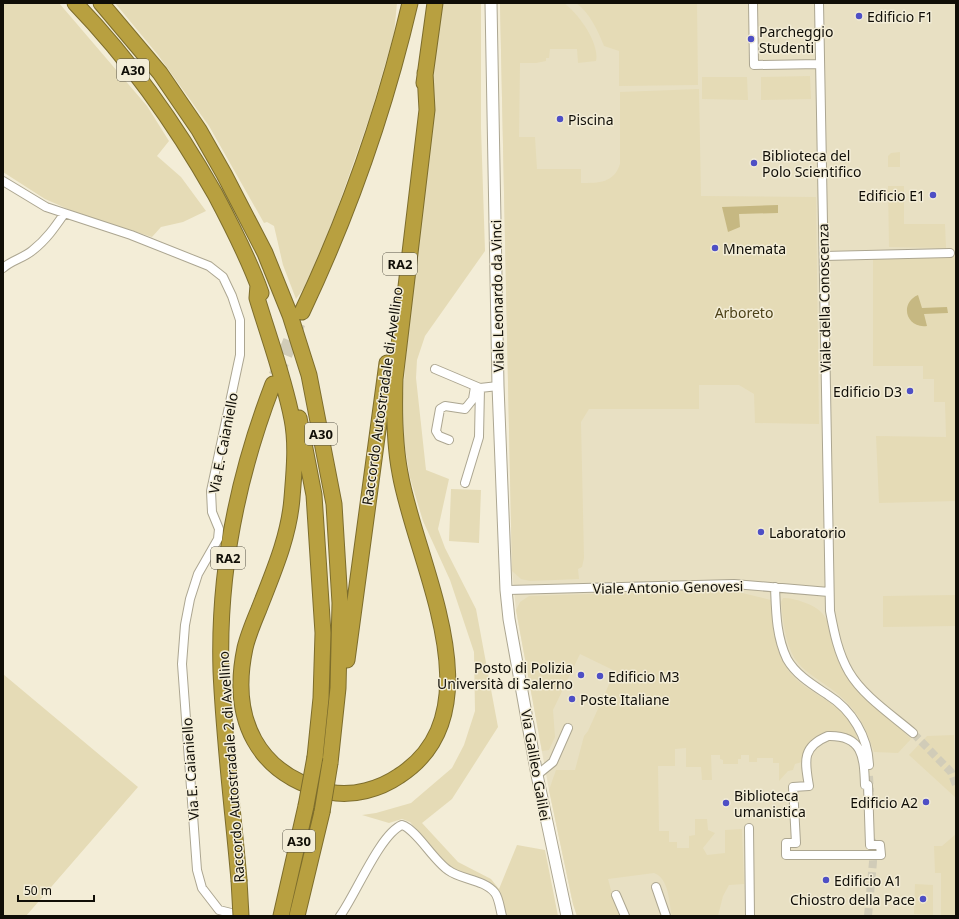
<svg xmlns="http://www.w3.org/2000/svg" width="959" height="919" viewBox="0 0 959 919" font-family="'Noto Sans',sans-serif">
	<rect width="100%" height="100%" fill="#f3edd7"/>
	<!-- built -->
	<path fill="#e8e0c3" d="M 500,3 L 956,3 L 956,916 L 577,916 L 573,904 L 549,790 L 516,610 L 512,571 Z"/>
	<!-- green -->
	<path fill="#e5dbb6" d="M 3,3 L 59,3 L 147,106 L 169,141 L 157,156 L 181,177 L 206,211 L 183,222 L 161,227 L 152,237 L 77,213 L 45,199 L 3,172 Z
		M 115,3 L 397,3 L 394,34 L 370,116 L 335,215 L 309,281 L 296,299 L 283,265 L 274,226 L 267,222 L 264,223 L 209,126 L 158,55 Z
		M 440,3 L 481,3 L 481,128 L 485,251 L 425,336 L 417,360 L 416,378 L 426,470 L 449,479 L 438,529 L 445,548 L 476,609 L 498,727 L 452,799 L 422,823 L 458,862 L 491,879 L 499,889 L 517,845 L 545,850 L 558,916 L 506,916 C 502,902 497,880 480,878 C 470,876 460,874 452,867 C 436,855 423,837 410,822 L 402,819 L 389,823 L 362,815 L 376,813 L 411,803 L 452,768 L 464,745 L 475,711 L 474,652 L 450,580 L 423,521 L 410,478 L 404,442 L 403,394 L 407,343 Z
		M 500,3 L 564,3 C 578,13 600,43 596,61 L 578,63 L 577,49 L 550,49 L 549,58 L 546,58 L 546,61 L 536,63 L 520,63 L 519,137 L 535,137 L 537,169 L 581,169 L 581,183 C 599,183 614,183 620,164 L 620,92 L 699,89 L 701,196 L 816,197 L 819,424 L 755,423 L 754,394 L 739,385 L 699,385 L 699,409 L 589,409 L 581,422 L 584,558 L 582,567 L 578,569 L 579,579 L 530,581 L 521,579 L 512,571 Z
		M 576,3 L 697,3 L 698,85 L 619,86 L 619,51 L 604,46 C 598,31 590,13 576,3 Z
		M 810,76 L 811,99 L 761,100 L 761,77 Z
		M 702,77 L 747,77 L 748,100 L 702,99 Z
		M 900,152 L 900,167 L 888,167 L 888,156 L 891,153 Z
		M 888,186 L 904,186 L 904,224 L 945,224 L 946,248 L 889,247 Z
		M 873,256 L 956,256 L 956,501 L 879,503 L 876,436 L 946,437 L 945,402 L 934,402 L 934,379 L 923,379 L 923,366 L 873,366 Z
		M 451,489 L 481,490 L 479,543 L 449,541 Z
		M 688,591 L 734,591 L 771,600 C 772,625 775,656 793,676 C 813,698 860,709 857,746 L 839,736 L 816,741 L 805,761 L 795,764 L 793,770 L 788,771 L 779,781 L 779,763 L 773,763 L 773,758 L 757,758 L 757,762 L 749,762 L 749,755 L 741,755 L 741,759 L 738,759 L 738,764 L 723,764 L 723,760 L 720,759 L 720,755 L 711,755 L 712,780 L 702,780 L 701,767 L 686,767 L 686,748 L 675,749 L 675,766 L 658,766 L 659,831 L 669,831 L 669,842 L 677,842 L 677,848 L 689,848 L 689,836 L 695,835 L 695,819 L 707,819 L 708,830 L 715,833 L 703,848 L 707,855 L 725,853 L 725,830 L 742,829 L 744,884 L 729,885 L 723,896 L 718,916 L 672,916 C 669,903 669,878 654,873 L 608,879 L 614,901 L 621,916 L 577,916 L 573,904 L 549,790 L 556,770 L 575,770 L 584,736 L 588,731 L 615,671 L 580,654 L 553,710 L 555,737 L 549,750 L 542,751 L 516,610 L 520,602 L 529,596 Z
		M 956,595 L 956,626 L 883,627 L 883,596 Z
		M 783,598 C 794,598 814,604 822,613 C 833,626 833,648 840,664 C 855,694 888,715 911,739 L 898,753 L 874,752 C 865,724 855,706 830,688 C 818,679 804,672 795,659 C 785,643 783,621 781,602 Z
		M 3,674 L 138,787 L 26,916 L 3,916 Z
		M 954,735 L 956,798 L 909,755 L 927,736 Z
		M 956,834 L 956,916 L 941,916 L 941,873 L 935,873 L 934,846 L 942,846 Z
		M 915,884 L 933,885 L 933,915 L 914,914 Z"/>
	<!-- water -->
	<path fill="#c6b882" d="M 778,205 L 778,213 L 739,214 L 740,227 L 728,232 L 722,207 Z
		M 918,295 L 922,308 L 947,307 L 948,313 L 924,314 L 927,326 C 906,329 899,303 918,295 Z"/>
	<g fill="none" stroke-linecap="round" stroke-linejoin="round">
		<!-- street-tunnel -->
		<path stroke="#d1ccb8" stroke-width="8" stroke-dasharray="8 4" stroke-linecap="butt" d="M 913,733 L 951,772 L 956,785
			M 869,776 L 870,792
			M 868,916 L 873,862 L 872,839"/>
		<!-- highway-tunnel -->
		<path stroke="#d1ccb8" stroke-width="15" stroke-dasharray="15 8" stroke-linecap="butt" d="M 276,376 L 298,323"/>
		<!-- street casing -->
		<g stroke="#aca691" stroke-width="10">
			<path id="street" d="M 753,3 L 754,65 L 820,64
				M 819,3 L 830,611 C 834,632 838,653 849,672 C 863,696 892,715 913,733
				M 3,181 L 46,207 L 131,235 L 209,266 L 223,277 L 232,296 L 240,320 L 240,355 L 211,491 L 212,512 L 219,529 L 218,539 L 198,574 L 190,599 L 185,625 L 182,664 L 197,870 L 202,888 L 219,910 L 243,916
				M 824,256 L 950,253
				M 3,268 C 12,260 24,258 33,250 C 46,240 55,227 64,214
				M 435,369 L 480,388
				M 449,440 L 439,436 L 436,431 L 440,409 L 445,406 L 465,409 L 473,399 L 475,387
				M 465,483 L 479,437 L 480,388 L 498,386
				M 775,587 C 776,611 776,636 787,659 C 796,675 813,685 828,695 C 852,710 868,737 869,765
				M 506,590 L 734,584 L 829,592
				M 828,736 C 863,735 864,757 865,785 L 868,785 L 870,845 L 880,845 L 881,855 L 786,855 L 786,843 L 796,843 L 793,787 L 809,786 C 805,762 801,747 828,736 Z
				M 537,775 L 553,762 L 568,728
				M 749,828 L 750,916
				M 656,887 L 666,916
				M 616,895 L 625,916
				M 340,916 C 356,894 380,834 402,825 C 416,829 433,860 448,870 C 461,880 484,879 495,893 C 499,898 500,909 502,916"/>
		</g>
		<!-- secondary casing -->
		<g stroke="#aca691" stroke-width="13">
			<path id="secondary" d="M 491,3 L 498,386 L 506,590 L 509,619 L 537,775 L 567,916"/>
		</g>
		<!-- highway casing -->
		<g stroke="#7d6d2c" stroke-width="17">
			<path id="highway" d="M 75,3 C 130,60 176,125 215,194 C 232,226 249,259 261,293
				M 101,3 L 160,73 L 199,130 L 224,174 L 265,253 L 290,315 L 309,375 L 334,504 L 340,603 L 338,688 L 330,763
				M 424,83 L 435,3
				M 258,285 L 257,298 C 269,338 284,378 292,419 C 297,444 294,473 292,498 C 289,537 273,573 259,609 C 254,621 248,635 245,648 C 230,719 257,775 329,792 C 353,797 380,789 399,776 C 500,711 415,562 400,473 C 394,442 394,411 395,379 L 427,110 L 425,73
				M 302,312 C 349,213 385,110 410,3
				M 299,418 L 314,495 L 323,633 L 321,698 L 315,757
				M 347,660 L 387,363
				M 239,880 C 233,811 224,741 221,671 C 218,574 238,475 273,384
				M 281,916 L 306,806
				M 297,916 L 322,812"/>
		</g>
		<!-- street -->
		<use href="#street" stroke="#fff" stroke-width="8"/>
		<!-- secondary -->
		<use href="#secondary" stroke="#fff" stroke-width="11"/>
		<!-- highway -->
		<use href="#highway" stroke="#b8a040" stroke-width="15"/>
		<!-- highway-bridge casing -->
		<g stroke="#7d6d2c" stroke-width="17" stroke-linecap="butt">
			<path id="highway-bridge" d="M 306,806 L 315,757
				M 322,812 L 330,763
				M 239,880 L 241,916"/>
		</g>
		<!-- highway-bridge -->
		<use href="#highway-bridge" stroke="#b8a040" stroke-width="15"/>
	</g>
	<!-- markers -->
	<g fill="#4e4fc5" stroke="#f3edd7" stroke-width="1.5">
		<circle cx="859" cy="16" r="4"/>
		<circle cx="751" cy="39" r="4"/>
		<circle cx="560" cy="119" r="4"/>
		<circle cx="754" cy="163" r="4"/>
		<circle cx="933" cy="195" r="4"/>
		<circle cx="715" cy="248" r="4"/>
		<circle cx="910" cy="391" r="4"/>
		<circle cx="761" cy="532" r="4"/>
		<circle cx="581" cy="675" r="4"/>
		<circle cx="600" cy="676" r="4"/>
		<circle cx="572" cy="699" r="4"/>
		<circle cx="926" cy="802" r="4"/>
		<circle cx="726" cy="803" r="4"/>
		<circle cx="826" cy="880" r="4"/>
		<circle cx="923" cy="899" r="4"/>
	</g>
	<g text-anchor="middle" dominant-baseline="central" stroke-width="3" stroke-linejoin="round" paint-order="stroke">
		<!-- shield labels -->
		<g fill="#f3edd7" stroke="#545145" stroke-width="1">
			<rect x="117" y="59" width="32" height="22" rx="3"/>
			<rect x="383" y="253" width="34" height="22" rx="3"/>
			<rect x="305" y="423" width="32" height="22" rx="3"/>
			<rect x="211" y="547" width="34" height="22" rx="3"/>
			<rect x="283" y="830" width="32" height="22" rx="3"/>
		</g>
		<g font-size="13" font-weight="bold" fill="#100e07">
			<text x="133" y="70">A30</text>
			<text x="400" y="264">RA2</text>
			<text x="321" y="434">A30</text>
			<text x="228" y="558">RA2</text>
			<text x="299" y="841">A30</text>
		</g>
		<!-- poi labels -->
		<g font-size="14" fill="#100e07" stroke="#f3edd7" text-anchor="start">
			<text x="867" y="16">Edificio F1</text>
			<text x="759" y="31">Parcheggio<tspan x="759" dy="16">Studenti</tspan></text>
			<text x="568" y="119">Piscina</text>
			<text x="762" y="155">Biblioteca del<tspan x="762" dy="16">Polo Scientifico</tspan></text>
			<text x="925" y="195" text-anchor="end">Edificio E1</text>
			<text x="723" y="248">Mnemata</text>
			<text x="902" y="391" text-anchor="end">Edificio D3</text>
			<text x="769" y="532">Laboratorio</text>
			<text x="573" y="667" text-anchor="end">Posto di Polizia<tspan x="573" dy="16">Università di Salerno</tspan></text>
			<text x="608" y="676">Edificio M3</text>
			<text x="580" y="699">Poste Italiane</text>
			<text x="734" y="795">Biblioteca<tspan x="734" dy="16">umanistica</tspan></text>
			<text x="918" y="802" text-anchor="end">Edificio A2</text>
			<text x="834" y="880">Edificio A1</text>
			<text x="915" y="899" text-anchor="end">Chiostro della Pace</text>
		</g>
		<!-- street labels -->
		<g font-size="14" fill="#100e07" stroke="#f3edd7">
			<text transform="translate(497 296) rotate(-91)">Viale Leonardo da Vinci</text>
			<text transform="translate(824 298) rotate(-91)">Viale della Conoscenza</text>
			<text transform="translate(382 396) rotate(-82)">Raccordo Autostradale di Avellino</text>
			<text transform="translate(223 443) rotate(-79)">Via E. Caianiello</text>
			<text transform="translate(668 587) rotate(-1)">Viale Antonio Genovesi</text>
			<text transform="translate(536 765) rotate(80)">Via Galileo Galilei</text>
			<text transform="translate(231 767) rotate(-94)">Raccordo Autostradale 2 di Avellino</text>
			<text transform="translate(190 769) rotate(-94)">Via E. Caianiello</text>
		</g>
		<!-- park labels -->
		<g font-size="14" fill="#4d4218" stroke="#f3edd7">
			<text x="744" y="312">Arboreto</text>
		</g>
	</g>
	<!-- border -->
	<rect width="959" height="919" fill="none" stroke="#100e07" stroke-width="8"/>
	<!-- scale -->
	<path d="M18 895v6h76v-6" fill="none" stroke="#100e07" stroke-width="2"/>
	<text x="24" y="895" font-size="12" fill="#100e07" stroke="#f3edd7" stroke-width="3" paint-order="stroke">50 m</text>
</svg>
